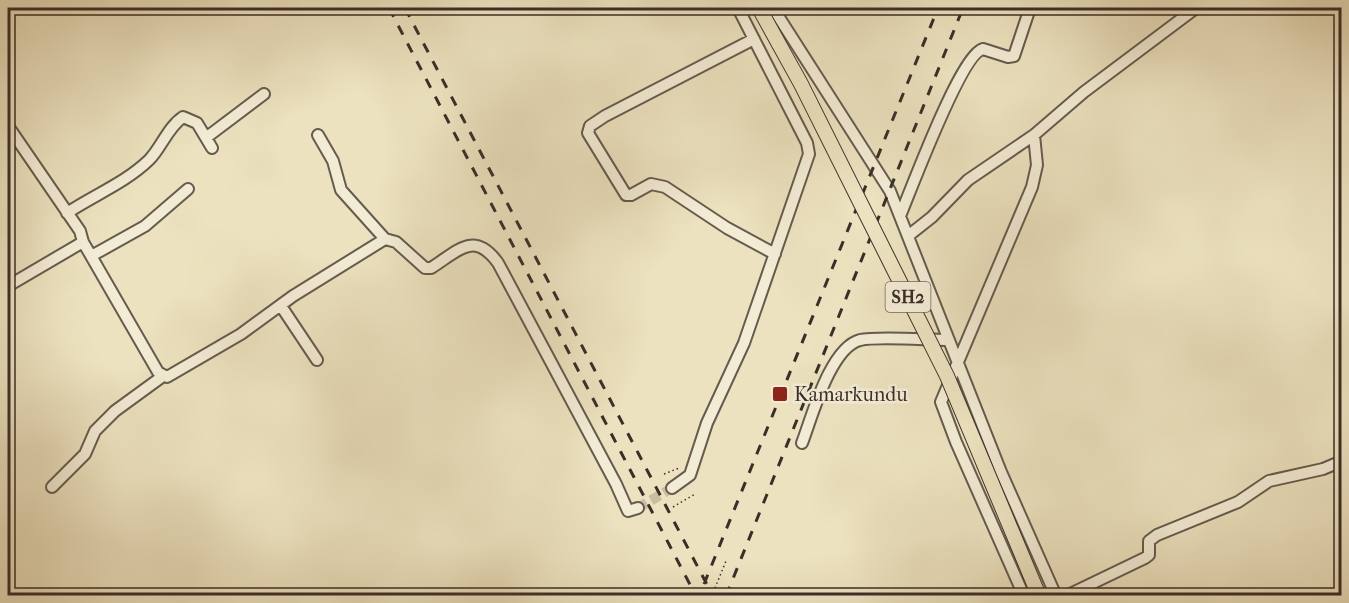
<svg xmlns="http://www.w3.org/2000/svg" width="1349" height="603" viewBox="0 0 1349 603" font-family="'IM FELL French Canon',serif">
	<rect width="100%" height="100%" fill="#ece2bf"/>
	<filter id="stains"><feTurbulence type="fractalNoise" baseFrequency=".00333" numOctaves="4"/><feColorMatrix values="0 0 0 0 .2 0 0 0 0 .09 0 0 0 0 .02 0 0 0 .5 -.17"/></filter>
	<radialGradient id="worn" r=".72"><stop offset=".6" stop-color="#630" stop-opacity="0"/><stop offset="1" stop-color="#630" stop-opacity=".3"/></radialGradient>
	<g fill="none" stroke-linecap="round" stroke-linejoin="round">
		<!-- minor-tunnel -->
		<path stroke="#c8bea1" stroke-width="10" stroke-dasharray="10 5" stroke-linecap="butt" d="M 638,508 L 672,488"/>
		<!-- minor casing -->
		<g stroke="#665b4e" stroke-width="14">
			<path id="minor" d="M 656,8 L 658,8
				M 773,8 L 890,191 L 1001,472 L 1056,596
				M 754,39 L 605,116 L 590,126 L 588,133 L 626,195 L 631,195 L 651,184 L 665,187 L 727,228 L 775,254
				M 8,126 L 80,231 L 83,242
				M 318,135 L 333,161 L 341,190 L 385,239
				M 207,137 L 264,94
				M 67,213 C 94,195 125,183 149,160 C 161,148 168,127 183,117 L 197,123 L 212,148
				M 900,216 C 911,190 961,54 983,49 L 1008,57 L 1014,56 L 1030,8
				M 908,236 L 932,217 L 968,180 L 1034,135 L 1084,92 L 1196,8
				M 93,255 L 145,226 L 188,189
				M 8,286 L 83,242 L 158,372 L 167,377 L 241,334 L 293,296 L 385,239 L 396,242 L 425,268 L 431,268 C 458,251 474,230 498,263 L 616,484 L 628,511 L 638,508
				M 281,306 L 317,360
				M 802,443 C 812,417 830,348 860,340 C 878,336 927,340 949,340
				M 52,487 L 85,454 L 95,431 L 115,411 L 163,376
				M 672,488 L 690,475 L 707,423 L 744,343 L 809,154 L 807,143 L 738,8
				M 1024,596 L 956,442 L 941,402 L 1032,187 L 1037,165 L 1034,135
				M 1066,596 L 1145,558 L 1149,555 L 1149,541 L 1157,535 L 1238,502 L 1269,481 L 1323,469 L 1342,461"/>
		</g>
		<!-- path -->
		<path stroke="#3a2e29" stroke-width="1.5" stroke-dasharray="1.5 3" stroke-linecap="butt" d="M 664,474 L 679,468
			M 673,507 L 695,494
			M 715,588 L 726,561"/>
		<!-- minor -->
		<use href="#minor" stroke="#f3ecd5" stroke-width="10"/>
		<!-- rail -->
		<path stroke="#3a2e29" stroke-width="3" stroke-dasharray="10 10" stroke-linecap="butt" d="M 389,8 L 696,596
			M 405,8 L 713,596
			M 704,584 L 938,8
			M 726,596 L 963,8"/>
		<!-- major-bridge casing -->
		<g stroke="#3a2e29" stroke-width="16" stroke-linecap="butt">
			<path id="major-bridge" d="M 759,8 L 801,84 L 947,376 L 1039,596"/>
		</g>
		<!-- major-bridge -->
		<use href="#major-bridge" stroke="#ece2bf" stroke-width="14"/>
	</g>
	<!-- markers -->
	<rect fill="#8f2418" stroke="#f3ecd5" stroke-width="2" x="772" y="386" width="16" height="16" rx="3"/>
	<g text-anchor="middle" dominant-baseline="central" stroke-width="5" stroke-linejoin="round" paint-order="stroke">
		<!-- shield labels -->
		<rect fill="#f3ecd5" stroke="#72675d" stroke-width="1.5" x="885.5" y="282" width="45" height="30" rx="4.5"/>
		<g font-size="18" font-weight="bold" fill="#3a2e29">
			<text x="908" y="297">SH2</text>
		</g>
		<!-- poi labels -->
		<g font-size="20" fill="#3a2e29" stroke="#f3ecd5" text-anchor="start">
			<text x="794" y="394">Kamarkundu</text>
		</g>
	</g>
	<!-- margin -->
	<rect width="1349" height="603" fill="none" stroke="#ece2bf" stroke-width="30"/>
	<rect x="9" y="9" width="1331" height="585" fill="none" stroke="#3a2e29" stroke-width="3"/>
	<rect x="15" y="15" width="1319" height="573" fill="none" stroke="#3a2e29" stroke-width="1.5"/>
	<rect width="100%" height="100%" filter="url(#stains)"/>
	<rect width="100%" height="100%" fill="url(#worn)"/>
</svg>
